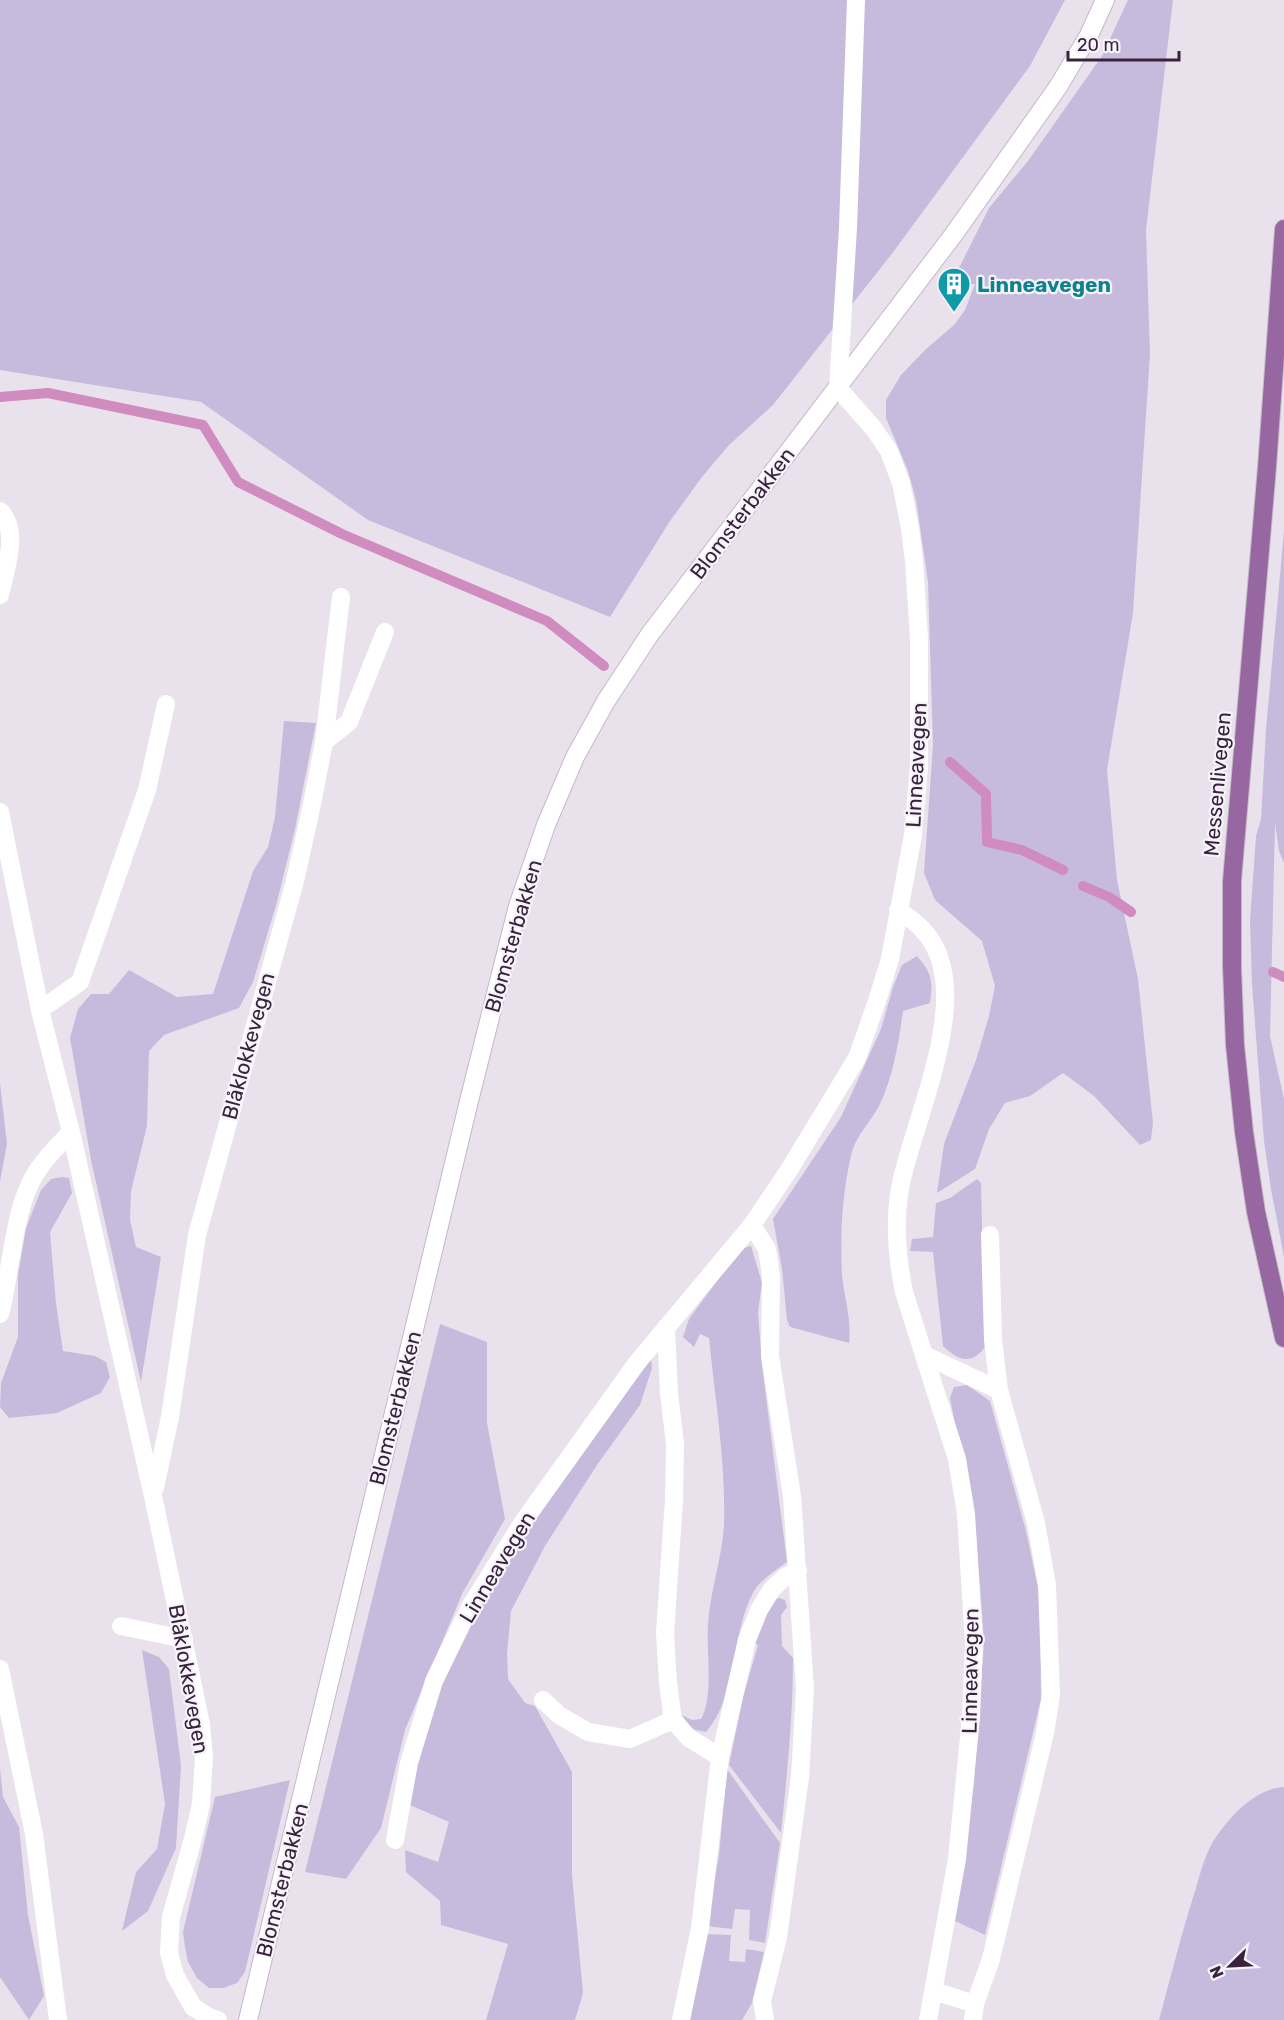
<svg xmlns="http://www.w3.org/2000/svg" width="1284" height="2020" viewBox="0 0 1284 2020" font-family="Rubik,sans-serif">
	<rect width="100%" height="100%" fill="#e9e2ec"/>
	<!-- green -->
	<path fill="#c7bbdd" d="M 0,0 L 1065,0 L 1030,66 L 894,251 L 773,405 L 729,445 L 702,477 L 670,521 L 610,617 L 368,520 L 201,402 L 0,370 Z
		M 1128,0 L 1173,0 L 1146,230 L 1150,354 L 1133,613 L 1107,770 L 1117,880 L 1138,979 L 1153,1123 L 1151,1140 L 1140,1145 L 1094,1096 L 1063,1073 L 1030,1096 L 1005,1103 L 989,1129 L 975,1169 L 937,1193 L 944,1144 L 976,1060 L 989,1016 L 995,986 L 982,941 L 935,900 L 924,873 L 933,745 L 928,582 L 916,500 L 908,471 L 886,418 L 886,400 L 901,375 L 925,350 L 954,325 L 965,310 L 975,284 L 965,285 L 954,278 L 989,208 L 1028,161 L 1102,56 Z
		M 1284,531 L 1284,863 L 1279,851 L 1275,823 L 1270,1036 L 1284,1099 L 1284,1257 L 1271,1189 L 1264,1141 L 1252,984 L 1250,921 L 1256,836 L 1261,819 L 1266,729 Z
		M 284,721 L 316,723 L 295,829 L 277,902 L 253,982 L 239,1008 L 164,1035 L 149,1051 L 147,1126 L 131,1191 L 130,1220 L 136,1247 L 161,1257 L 141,1382 L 91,1160 L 70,1038 L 78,1009 L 91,994 L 109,994 L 129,970 L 177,997 L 213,994 L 253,871 L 268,847 L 275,817 Z
		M 917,956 C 932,973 933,981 930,1003 L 903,1011 C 899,1041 893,1077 880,1104 C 870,1124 856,1134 851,1156 C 842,1194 840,1236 842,1275 C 844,1297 852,1320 849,1343 L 790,1327 L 787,1320 L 782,1269 L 773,1219 L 841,1117 L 881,1029 L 893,987 L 902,965 Z
		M 0,1083 L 7,1144 L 0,1181 Z
		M 62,1177 L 69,1178 L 72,1193 L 50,1232 L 56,1303 L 63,1351 L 95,1356 L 106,1362 L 110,1377 L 101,1393 L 57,1413 L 9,1418 L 0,1407 L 1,1383 L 18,1337 L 18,1275 L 26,1228 L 41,1190 L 51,1179 Z
		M 977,1179 L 981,1183 L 985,1347 C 971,1366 958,1360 943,1346 L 933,1252 L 910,1251 L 912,1239 L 933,1237 L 936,1203 L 950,1198 Z
		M 751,1246 L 762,1283 L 758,1312 L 762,1365 L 787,1562 C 776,1570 759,1581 753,1593 C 730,1636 739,1694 706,1732 L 691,1729 L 682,1715 L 692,1720 L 701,1719 C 714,1697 706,1650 708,1624 C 710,1591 722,1559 724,1525 C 726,1462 715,1400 709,1338 L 700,1334 L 694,1347 L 683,1337 L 689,1319 L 722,1274 L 744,1248 Z
		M 440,1324 L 487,1342 L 487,1423 L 505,1519 L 463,1592 L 405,1730 L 381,1828 L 346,1879 L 305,1872 Z
		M 651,1359 L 652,1368 L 640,1405 L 597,1465 L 545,1546 L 511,1611 L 507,1653 L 508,1679 L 525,1703 L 535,1706 L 572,1772 L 572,1875 L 583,1993 L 575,2020 L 486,2020 L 508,1944 L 441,1925 L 440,1901 L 406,1872 L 405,1850 L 438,1862 L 449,1822 L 410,1805 L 412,1782 L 426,1731 L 454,1650 L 506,1558 Z
		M 967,1385 L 990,1401 L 1026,1531 L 1040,1597 L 1041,1699 L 985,1935 L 955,1921 L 974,1783 L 984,1641 L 976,1533 L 950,1398 L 954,1387 Z
		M 779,1598 L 785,1600 L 787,1607 L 781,1615 L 782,1646 L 793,1658 C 793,1717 787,1775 781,1833 L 729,1765 L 743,1697 L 758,1645 L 754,1643 L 772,1600 Z
		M 142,1650 L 159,1657 L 169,1669 L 181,1766 L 176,1848 L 148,1911 L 122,1931 L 136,1872 L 157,1849 L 165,1804 Z
		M 0,1768 L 3,1797 L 19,1827 L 28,1915 L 44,1996 L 29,2020 L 0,1977 Z
		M 727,1769 L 780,1843 L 765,1943 L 749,1940 L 750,1910 L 735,1909 L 732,1929 L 706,1926 L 719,1855 Z
		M 290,1780 L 245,1972 L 237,1983 L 223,1988 L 209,1988 L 197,1978 L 188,1962 L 185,1947 L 183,1932 L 215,1797 Z
		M 1284,1787 L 1284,2020 L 1159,2020 C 1171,1976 1182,1931 1196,1888 C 1201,1871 1206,1851 1216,1837 C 1232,1814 1255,1789 1284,1787 Z
		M 705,1934 L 731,1935 L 729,1961 L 745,1962 L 746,1949 L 764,1952 L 752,2003 L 742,2020 L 689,2020 Z"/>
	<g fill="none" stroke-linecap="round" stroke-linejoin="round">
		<!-- stream -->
		<path stroke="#d08bbf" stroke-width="10" d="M 0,397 L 48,393 L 203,425 L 238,482 L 342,534 L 547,621 L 604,666
			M 950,762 L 986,794 L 987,842 L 1022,850 L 1063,870
			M 1083,886 L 1109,897 L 1131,912
			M 1273,972 L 1284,977"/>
		<!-- secondary casing -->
		<g stroke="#c6b6cc" stroke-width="20">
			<path id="secondary" d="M 248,2020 L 469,1101 L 518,906 L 546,825 L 575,757 L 606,701 L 650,634 L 954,234 L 1058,87 L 1089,35 L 1105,0"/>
		</g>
		<!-- primary casing -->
		<g stroke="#c3bdc5" stroke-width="20">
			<path id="primary" d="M 1284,229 L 1267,467 L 1232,881 L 1232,967 L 1235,1045 L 1244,1132 L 1256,1212 L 1284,1338"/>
		</g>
		<!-- lane -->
		<path stroke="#fff" stroke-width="18" d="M 838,388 L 848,228 L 856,0
			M 324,742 L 349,722 L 385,632
			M 40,1010 L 80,982 L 147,790 L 166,704
			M 121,1626 L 184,1639
			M 543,1700 L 559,1715 L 588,1732 L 630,1739 L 673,1720"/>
		<!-- street -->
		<path stroke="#fff" stroke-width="18" d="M 0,511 C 20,529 5,572 0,595
			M 0,812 L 40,1010 L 71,1132 L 153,1496 L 201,1724 L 204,1758 L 201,1804 L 194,1835 L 171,1917 L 169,1953 L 175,1975 L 193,2007 L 209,2017 L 218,2020
			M 898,910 C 907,916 916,922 923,930 C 979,990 913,1118 900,1188 C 894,1223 897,1258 904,1292 L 957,1459 L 966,1514 L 974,1644 L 971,1717 L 957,1859 L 928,2020
			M 752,1225 L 767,1249 L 771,1275 L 770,1356 L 792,1496 L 805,1689 L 800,1777 L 778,1937 L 762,2001 L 765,2020
			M 0,1314 C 12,1270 13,1202 40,1167 C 49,1154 61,1143 71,1132
			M 666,1327 L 669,1393 L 675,1444 L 674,1500 L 665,1633 L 668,1683 L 673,1720 L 689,1738 L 720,1757
			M 924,1355 L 999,1390
			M 155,1488 L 170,1417 L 197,1235 L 295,881 L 312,804 L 324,742 L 341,597
			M 0,1669 L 34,1834 L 58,2020
			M 395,1840 L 409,1763 L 434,1681 L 470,1607 L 523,1522 L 636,1364 L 752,1225 L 789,1170 L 857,1058 L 877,1001 L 890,959 L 913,835 L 919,766 L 919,638 L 914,561 L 910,528 L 901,483 L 889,451 L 874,429 L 838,388
			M 934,1991 L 975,2004
			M 681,2020 L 700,1928 L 720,1757 L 747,1640 L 759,1610 L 772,1589 L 785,1577 L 798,1571
			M 973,2020 L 975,2004 L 991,1959 L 1045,1733 L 1051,1695 L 1047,1585 L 1036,1523 L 999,1390 L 993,1340 L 990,1235"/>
		<!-- secondary -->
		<use href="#secondary" stroke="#fff" stroke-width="18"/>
		<!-- primary -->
		<use href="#primary" stroke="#9767a1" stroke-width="18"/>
	</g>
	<!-- icons -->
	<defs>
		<g id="building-pin" transform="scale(1.725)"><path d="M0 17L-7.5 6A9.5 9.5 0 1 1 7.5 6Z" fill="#0f9aa8" stroke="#f6f3f9"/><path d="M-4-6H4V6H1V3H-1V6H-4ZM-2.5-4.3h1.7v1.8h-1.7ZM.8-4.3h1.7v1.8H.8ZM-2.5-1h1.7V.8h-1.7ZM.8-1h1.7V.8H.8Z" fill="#fff"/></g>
	</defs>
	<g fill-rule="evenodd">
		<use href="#building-pin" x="954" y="284"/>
	</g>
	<g text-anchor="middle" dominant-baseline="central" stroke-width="4.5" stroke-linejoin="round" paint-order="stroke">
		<!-- culture labels -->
		<g font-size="21" font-weight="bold" fill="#0d838f" stroke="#f6f3f9" text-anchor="start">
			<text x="977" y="284">Linneavegen</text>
		</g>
		<!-- street labels -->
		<g font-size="21" fill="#38223d" stroke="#f6f3f9">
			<text transform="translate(742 513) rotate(-53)">Blomsterbakken</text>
			<text transform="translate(916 765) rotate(-87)">Linneavegen</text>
			<text transform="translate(1217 784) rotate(-85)">Messenlivegen</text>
			<text transform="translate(513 936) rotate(-74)">Blomsterbakken</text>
			<text transform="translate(248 1046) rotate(-75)">Blåklokkevegen</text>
			<text transform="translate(395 1408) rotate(-76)">Blomsterbakken</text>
			<text transform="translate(497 1567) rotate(-59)">Linneavegen</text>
			<text transform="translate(970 1671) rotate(-89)">Linneavegen</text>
			<text transform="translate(189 1679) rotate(80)">Blåklokkevegen</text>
			<text transform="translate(282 1880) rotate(-76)">Blomsterbakken</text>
		</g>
	</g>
	<!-- north arrow -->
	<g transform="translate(1230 1966) rotate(246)" stroke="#f6f3f9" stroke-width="4.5" paint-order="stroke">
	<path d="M0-4.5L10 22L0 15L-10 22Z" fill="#38223d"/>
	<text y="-9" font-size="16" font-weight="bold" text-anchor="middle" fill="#38223d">N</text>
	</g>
	<!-- scale -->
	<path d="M1068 51v9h111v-9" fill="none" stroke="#38223d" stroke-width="3"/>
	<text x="1077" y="51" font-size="18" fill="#38223d" stroke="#f6f3f9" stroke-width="4.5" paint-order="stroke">20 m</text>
</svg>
